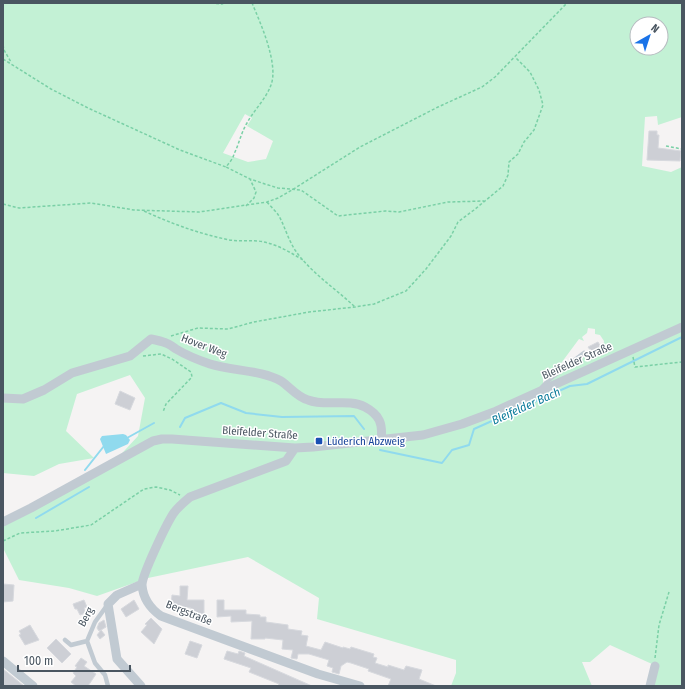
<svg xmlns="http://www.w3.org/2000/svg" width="685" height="689" viewBox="0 0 685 689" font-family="'Fira Sans Condensed',sans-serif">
	<rect width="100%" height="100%" fill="#f5f3f3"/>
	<!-- green -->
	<path fill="#c3f1d5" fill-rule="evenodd" d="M 3,3 L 682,3 L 682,117 L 658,125 L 657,116 L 645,117 L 642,166 L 671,172 L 682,167 L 682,686 L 654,686 L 652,664 L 610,645 L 590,662 L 582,662 L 592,686 L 490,685 L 451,686 L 456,673 L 456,660 L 317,619 L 319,598 L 248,557 L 148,578 L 97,596 L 69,588 L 19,580 L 3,548 L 3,526 L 113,463 L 138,436 L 145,398 L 130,375 L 77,394 L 66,431 L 94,458 L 59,464 L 34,476 L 3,473 ZM 637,24 L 661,24 L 661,48 L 637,48 ZM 245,114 L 252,118 L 247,126 L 273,141 L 266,159 L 248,162 L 223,153 ZM 588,328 L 595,329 L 595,334 L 600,335 L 604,341 L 603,349 L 594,355 L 585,356 L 551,379 L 551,381 L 543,384 L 543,378 L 559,366 L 579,339 L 584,341 L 582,337 L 587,333 Z"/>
	<!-- water -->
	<path fill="#90daee" d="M 123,434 L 126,435 L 130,440 L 128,444 L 106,454 L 100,439 L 102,436 Z"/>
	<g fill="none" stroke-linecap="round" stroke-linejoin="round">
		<!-- stream -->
		<path stroke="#90daee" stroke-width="2" d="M 180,427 L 185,418 L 221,403 L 246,413 L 282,417 L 354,416 L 364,429
			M 127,438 L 154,423
			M 380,450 L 442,463 L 452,450 L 469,445 L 474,429 L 570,386 L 587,384 L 682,337
			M 85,470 L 104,446
			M 36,518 L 89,487"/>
	</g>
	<!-- building -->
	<path fill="#cdcfd5" stroke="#d7d9de" d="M 649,131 L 657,131 L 657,135 L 659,135 L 658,148 L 681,151 L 680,161 L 647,160 Z
		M 598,342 L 602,349 L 593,354 L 588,347 Z
		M 120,391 L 135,398 L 130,410 L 115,404 Z
		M 3,584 L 14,585 L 13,601 L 3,602 Z
		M 180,586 L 188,586 L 187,600 L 204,600 L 204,614 L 191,614 L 191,608 L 171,606 L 172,595 L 180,596 Z
		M 84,600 L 87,607 L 84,608 L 86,613 L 80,615 L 77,609 L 75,609 L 73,604 Z
		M 134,600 L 139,609 L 126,617 L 121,609 Z
		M 217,600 L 224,600 L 224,610 L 246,610 L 246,614 L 260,615 L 260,617 L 266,617 L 266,622 L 288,625 L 288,629 L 302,631 L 301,635 L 308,636 L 306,646 L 321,650 L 325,642 L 343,648 L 343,647 L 350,649 L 351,647 L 374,654 L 373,657 L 377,658 L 375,663 L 388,667 L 388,665 L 404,670 L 406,666 L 422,670 L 419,679 L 436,686 L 388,686 L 391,679 L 368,671 L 369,669 L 351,663 L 347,662 L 341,666 L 339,674 L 332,672 L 333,668 L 327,666 L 329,660 L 309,654 L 298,654 L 297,659 L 291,658 L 293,650 L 282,649 L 283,640 L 265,638 L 265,639 L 251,639 L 252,621 L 231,622 L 231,616 L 217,617 Z
		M 151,618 L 162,629 L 154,644 L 141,632 L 147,625 L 145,624 Z
		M 104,620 L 106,627 L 101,630 L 105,635 L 100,639 L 97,635 L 101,630 L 99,631 L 97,628 L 99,623 Z
		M 30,625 L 39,640 L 25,645 L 19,635 L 21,634 L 19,631 Z
		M 56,639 L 71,654 L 62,663 L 47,648 Z
		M 190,641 L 202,645 L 197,658 L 185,654 Z
		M 227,651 L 238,654 L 239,651 L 245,653 L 244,656 L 312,686 L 278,686 L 279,684 L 249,672 L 251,668 L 224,659 Z
		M 81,658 L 87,662 L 84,666 L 96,674 L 88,686 L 76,686 L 71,682 L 76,676 L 73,673 L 77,667 L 75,666 Z
		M 3,669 L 24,686 L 5,686 L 3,684 Z"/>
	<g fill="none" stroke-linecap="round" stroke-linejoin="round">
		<!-- path -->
		<path stroke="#7ad0a6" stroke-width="1.5" stroke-dasharray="3 2" stroke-linecap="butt" d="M 211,3 L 222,4 L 224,3
			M 252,3 C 260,22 279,64 271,85 C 266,99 254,110 247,123 C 241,133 239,144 234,154 C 233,159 229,163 226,167 L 250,179 L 265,184 L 278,188 L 301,190 L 338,216 L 385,211 L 399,212 L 448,202 L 484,201
			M 3,45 L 4,50 L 11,62
			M 3,59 L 51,89 L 88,108 L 180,150 L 226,167
			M 666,146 L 682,149
			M 267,202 C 271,207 276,211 279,216 C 285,227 288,239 295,250 C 311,273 335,288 355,307
			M 3,204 L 19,208 L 91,203 L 134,210 L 199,212 L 267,202 L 278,198 L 292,190 L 360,147 L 438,107 L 482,87 L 495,77 L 567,3
			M 246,206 L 254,198 L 256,192 L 250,179
			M 144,211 C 170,223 197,233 225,239 C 236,242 247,240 258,241 C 275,243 288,251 303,260
			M 171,336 L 198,328 L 228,329 L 254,322 L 309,312 L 355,307 L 374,304 L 406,291 L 426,269 L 451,236 L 458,222 L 474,210 L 503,186 L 508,175 L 509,162 L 518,154 L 524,142 L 534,130 L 543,105 L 539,90 L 530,72 L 515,57
			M 143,356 L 161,354 L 172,359 L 191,372 L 192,377 L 166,404 L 163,412
			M 633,357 L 635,367 L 682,362
			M 3,541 L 20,533 L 55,531 L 91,525 L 144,489 L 156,487 L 170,490 L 180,495
			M 655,658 L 659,625 L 669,592"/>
		<!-- service -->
		<path stroke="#c1cad2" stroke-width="4.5" d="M 542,387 L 551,378 L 584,353
			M 108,604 L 95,622 L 87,641 L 95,663 L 105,675 L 108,686
			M 65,640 L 71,645 L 87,641"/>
		<!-- minor -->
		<path stroke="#c1cad2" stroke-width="9" d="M 3,398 L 23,399 L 44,390 L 72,373 L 130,356 L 151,339 C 156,340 161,341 166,343 C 169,344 173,347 176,349 C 186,355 198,360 210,364 C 232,371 262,370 281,381 C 290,387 297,397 308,400 C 326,407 348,398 365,407 C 380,415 383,424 381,440
			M 295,448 L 286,461 L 190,497 C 184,502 177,508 173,514 C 166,525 142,575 142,585 C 143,598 151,609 161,616 L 318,674 L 360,686
			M 3,522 L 31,508 L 153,441 L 162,439 L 172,439 L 295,448 L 313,447 L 423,435 L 462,424 L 494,412 L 682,327
			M 3,661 L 33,686
			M 141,686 L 117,659 L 108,604 L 117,595 L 142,584
			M 650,686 L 655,666"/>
	</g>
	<!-- markers -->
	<rect fill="#1a4fb4" stroke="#fff" stroke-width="1.5" x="315" y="437" width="8" height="8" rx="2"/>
	<g text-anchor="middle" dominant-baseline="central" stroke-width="3" stroke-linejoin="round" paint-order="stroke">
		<!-- street labels -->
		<g font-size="11" fill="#4a5661" stroke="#fff">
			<text transform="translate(204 346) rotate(21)">Hover Weg</text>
			<text transform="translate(577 361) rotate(-24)">Bleifelder Straße</text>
			<text transform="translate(260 433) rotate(4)">Bleifelder Straße</text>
			<text transform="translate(189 613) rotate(22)">Bergstraße</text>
			<text transform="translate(86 617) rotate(-62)">Berg</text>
		</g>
		<!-- transit labels -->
		<g font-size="11" fill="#164399" stroke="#fff" text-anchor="start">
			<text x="327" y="441">Lüderich Abzweig</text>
		</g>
		<!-- water labels -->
		<g font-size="12" font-style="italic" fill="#0c7c9b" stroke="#fff">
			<text transform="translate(526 406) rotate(-24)">Bleifelder Bach</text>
		</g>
	</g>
	<!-- border -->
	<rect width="685" height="689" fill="none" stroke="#4a5661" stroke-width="8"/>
	<!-- north arrow -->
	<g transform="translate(649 36) rotate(39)"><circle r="19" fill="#ffffff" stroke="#b7bbc0"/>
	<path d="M0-3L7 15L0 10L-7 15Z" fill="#1a73e8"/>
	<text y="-6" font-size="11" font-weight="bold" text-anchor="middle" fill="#4a5661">N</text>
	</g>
	<!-- scale -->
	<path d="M18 665v6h112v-6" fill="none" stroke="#4a5661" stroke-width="2"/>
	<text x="24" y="665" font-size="12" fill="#4a5661" stroke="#ffffff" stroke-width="3" paint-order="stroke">100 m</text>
</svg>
